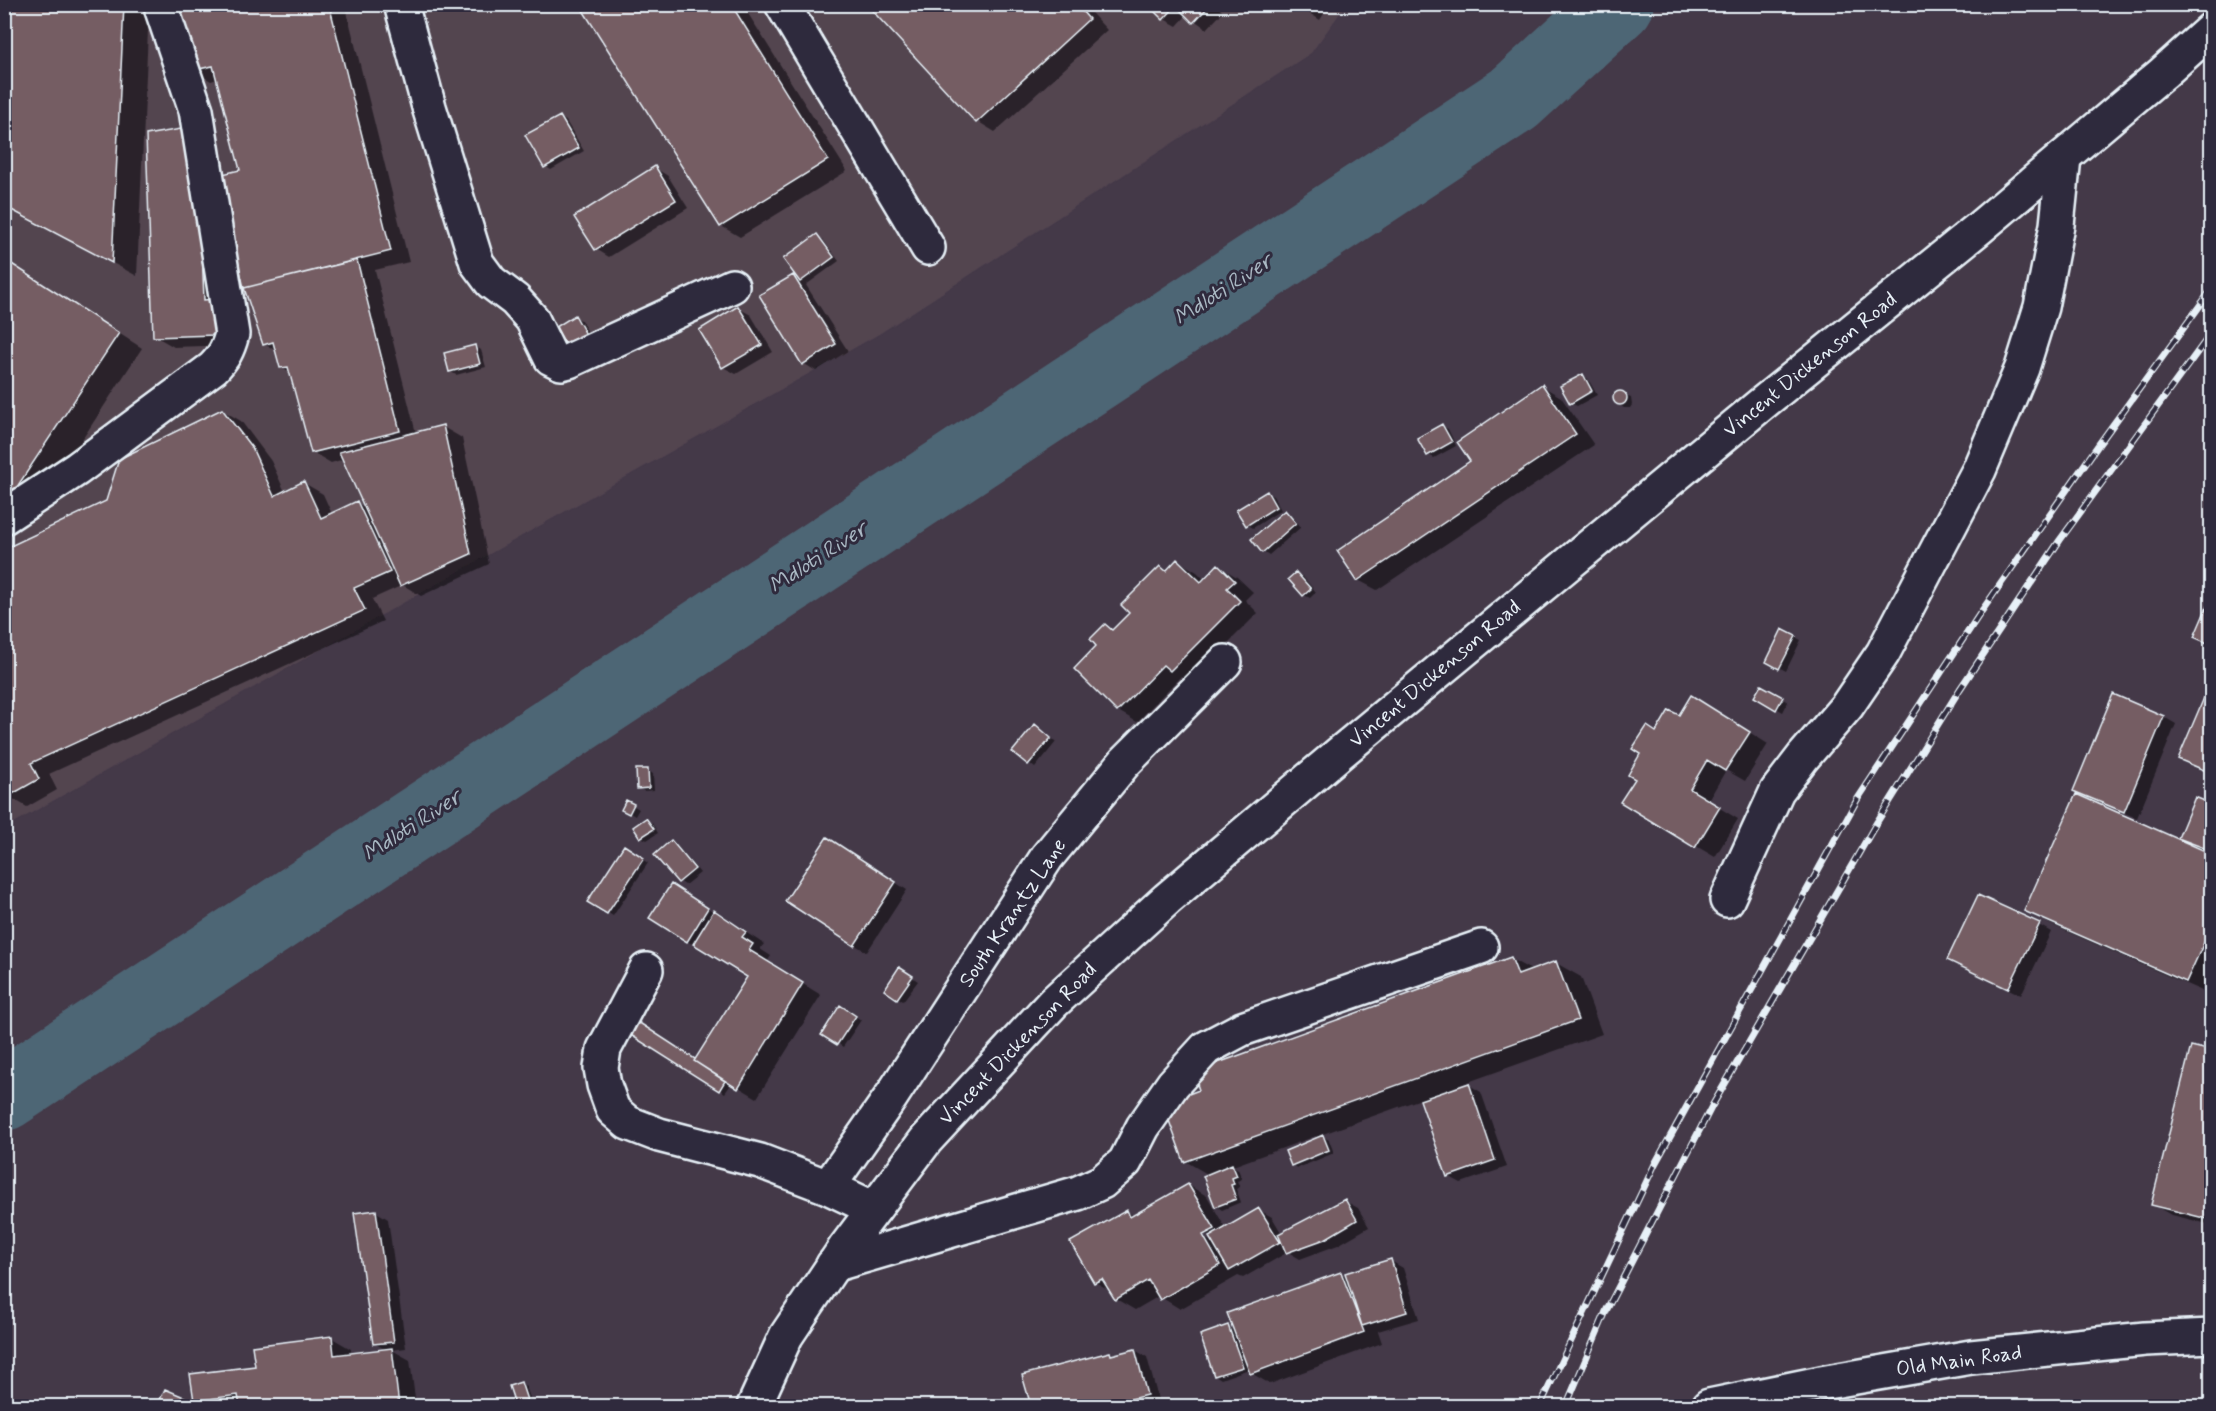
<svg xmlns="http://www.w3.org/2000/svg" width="2216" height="1411" viewBox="0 0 2216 1411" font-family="Mynerve,sans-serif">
	<rect width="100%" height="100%" fill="#443948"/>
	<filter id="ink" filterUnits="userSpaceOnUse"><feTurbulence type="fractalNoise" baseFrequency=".0167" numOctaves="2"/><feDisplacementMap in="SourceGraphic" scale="12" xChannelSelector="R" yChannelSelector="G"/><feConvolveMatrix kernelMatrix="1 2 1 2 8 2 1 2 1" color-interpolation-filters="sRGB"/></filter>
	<g filter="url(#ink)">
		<!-- built -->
		<path fill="#524450" d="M 5,5 L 1346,5 L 1311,53 L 879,334 L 5,828 Z"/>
		<!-- shadow -->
		<path fill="#0007" fill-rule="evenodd" d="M 4,4 L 151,4 L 149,9 L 137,276 L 4,205 Z
			M 182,4 L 345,4 L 409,262 L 375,270 L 416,433 L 443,427 L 462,438 L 489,564 L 421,596 L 403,585 L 372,599 L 383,621 L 49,774 L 57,790 L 27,807 L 8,796 L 107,502 L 222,410 L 241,421 L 271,461 L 285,492 L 304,483 L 323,494 L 332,514 L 357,503 L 367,508 L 344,459 L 331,463 L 312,452 L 292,374 L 281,367 L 277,351 L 264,344 L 246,287 L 241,171 L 218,79 L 211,81 L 192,70 Z
			M 581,4 L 742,4 L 847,171 L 740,237 L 721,226 Z
			M 868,4 L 1083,4 L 1107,30 L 995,132 L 977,121 Z
			M 1150,4 L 1215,4 L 1223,12 L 1207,29 L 1187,15 L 1177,26 L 1164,19 Z
			M 1295,4 L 1330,4 L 1320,20 Z
			M 560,117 L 566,121 L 584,151 L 551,170 L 545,166 Z
			M 181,130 L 200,141 L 234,345 L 174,347 L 155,336 Z
			M 655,168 L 668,176 L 688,208 L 609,257 L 596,249 L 576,217 Z
			M 817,236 L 823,240 L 839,261 L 806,285 L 848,351 L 816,371 L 803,363 L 793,276 L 801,281 Z
			M 4,260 L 142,348 L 40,504 L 4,524 Z
			M 738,308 L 751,315 L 773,352 L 736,374 L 723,367 Z
			M 575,317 L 581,320 L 598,350 L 587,357 Z
			M 475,346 L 481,350 L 486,367 L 456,375 L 450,371 Z
			M 1583,375 L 1588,379 L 1597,395 L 1577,406 L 1571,403 Z
			M 1542,386 L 1561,397 L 1594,445 L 1377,590 L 1358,580 Z
			M 1618,393 L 1631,398 L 1632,405 L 1630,408 L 1624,408 L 1618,404 L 1614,399 Z
			M 1442,426 L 1448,429 L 1456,446 L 1434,458 L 1428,454 Z
			M 1267,493 L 1273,496 L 1281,510 L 1253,528 L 1247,524 Z
			M 1285,512 L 1291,515 L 1301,527 L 1269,555 L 1263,551 Z
			M 1178,561 L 1197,572 L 1205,580 L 1218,566 L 1237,577 L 1253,592 L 1245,600 L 1258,613 L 1190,681 L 1181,676 L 1137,722 L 1118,711 L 1098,646 L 1105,626 L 1113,630 L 1131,613 L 1161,568 L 1168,572 Z
			M 1297,573 L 1303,577 L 1316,592 L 1310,598 L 1304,595 Z
			M 1783,631 L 1801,640 L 1786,671 L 1773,664 Z
			M 1761,687 L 1788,702 L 1783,712 L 1756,697 Z
			M 2212,697 L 2212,774 L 2180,759 Z
			M 1711,708 L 1768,744 L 1745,781 L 1726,770 L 1708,801 L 1738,819 L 1715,857 L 1696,846 L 1637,779 L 1657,734 L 1679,717 Z
			M 2164,717 L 2176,724 L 2137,818 L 2095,801 L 2094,804 L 2195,848 L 2196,846 L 2180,837 L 2212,805 L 2212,852 L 2206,850 L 2205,852 L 2212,855 L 2211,995 L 2050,924 L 2026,910 L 2092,800 L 2075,790 Z
			M 1035,726 L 1056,742 L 1035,768 L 1014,751 Z
			M 647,770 L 653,774 L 654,790 L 644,791 L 638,788 Z
			M 627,802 L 639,809 L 635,816 L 623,809 Z
			M 646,820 L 652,823 L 658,833 L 647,840 L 641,837 Z
			M 671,842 L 677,846 L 700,873 L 685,885 L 679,881 Z
			M 840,846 L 907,890 L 867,952 L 855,945 Z
			M 624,847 L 648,863 L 613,916 L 589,901 Z
			M 684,893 L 764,944 L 760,949 L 771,956 L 767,962 L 821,995 L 757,1098 L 732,1083 L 725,1093 L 628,1032 L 635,1022 L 696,1061 L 749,976 L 687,941 Z
			M 2039,925 L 2051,932 L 2021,995 L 1949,960 Z
			M 1511,959 L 1533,971 L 1556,963 L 1581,977 L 1602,1034 L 1454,1087 L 1455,1090 L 1469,1085 L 1481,1092 L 1507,1167 L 1461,1183 L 1448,1176 L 1421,1099 L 1320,1135 L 1329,1140 L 1334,1153 L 1298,1168 L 1292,1165 L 1317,1139 L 1316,1136 L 1233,1166 L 1238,1169 L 1242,1179 L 1237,1181 L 1240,1187 L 1236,1189 L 1241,1202 L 1222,1210 L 1216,1206 L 1209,1175 L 1185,1161 Z
			M 900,969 L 918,981 L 903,1001 L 886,990 Z
			M 841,1007 L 861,1020 L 843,1047 L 823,1034 Z
			M 2212,1053 L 2212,1225 L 2172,1215 L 2153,1204 Z
			M 1188,1185 L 1207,1196 L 1226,1229 L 1259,1210 L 1272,1217 L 1282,1234 L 1345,1201 L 1358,1208 L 1369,1227 L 1338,1245 L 1300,1259 L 1288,1252 L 1243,1278 L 1238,1276 L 1180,1309 L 1159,1296 L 1135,1310 L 1116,1299 L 1111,1291 L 1095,1282 L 1127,1212 L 1135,1216 ZM 1198,1230 L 1212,1238 L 1212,1242 L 1196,1233 Z
			M 375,1211 L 388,1219 L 406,1348 L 392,1350 L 410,1360 L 416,1406 L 207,1406 L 195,1400 L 256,1367 L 332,1338 L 351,1349 L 351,1355 L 386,1350 L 374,1343 Z
			M 1391,1261 L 1403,1268 L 1419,1319 L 1378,1331 L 1382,1343 L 1270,1384 L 1251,1373 L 1249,1369 L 1221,1379 L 1215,1375 L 1228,1327 L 1235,1331 L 1341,1274 L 1349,1278 Z
			M 1135,1350 L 1147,1357 L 1159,1402 L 1141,1406 L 1032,1406 L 1024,1377 L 1110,1354 L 1113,1356 Z
			M 521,1383 L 526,1387 L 532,1403 L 523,1406 L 517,1403 Z
			M 165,1391 L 190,1402 L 195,1406 L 158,1406 Z"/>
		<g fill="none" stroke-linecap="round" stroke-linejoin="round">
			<!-- river -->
			<path stroke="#4d6675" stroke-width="72" d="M 4,1095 L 1514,99 L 1618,4"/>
		</g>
		<!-- building -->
		<path fill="#745d63" stroke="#e8f1f8" stroke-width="1.5" d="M 4,4 L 124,4 L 112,263 L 4,206 Z
			M 180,4 L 329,4 L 391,251 L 244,288 L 218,175 L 240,170 L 213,66 L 190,71 Z
			M 579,4 L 731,4 L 828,160 L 720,227 Z
			M 866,4 L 1076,4 L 1089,19 L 976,123 Z
			M 1147,4 L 1211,4 L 1193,23 L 1176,6 L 1163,20 Z
			M 560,116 L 579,148 L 544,168 L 525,135 Z
			M 181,129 L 201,223 L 204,300 L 214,299 L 215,335 L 153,337 L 146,135 Z
			M 655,166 L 676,200 L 595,250 L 574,217 Z
			M 817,234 L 834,257 L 800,282 L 783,259 Z
			M 4,259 L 119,333 L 15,490 L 4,497 Z
			M 357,260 L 400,431 L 311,453 L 288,367 L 280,368 L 273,342 L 263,345 L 244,288 Z
			M 793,275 L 836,344 L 802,365 L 759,295 Z
			M 738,306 L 762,345 L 722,368 L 699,330 Z
			M 575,315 L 593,347 L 580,354 L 572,342 L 566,345 L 556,327 Z
			M 475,345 L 480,364 L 449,372 L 444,353 Z
			M 1583,374 L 1592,391 L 1570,404 L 1560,386 Z
			M 1542,384 L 1576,434 L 1357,581 L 1337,551 L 1470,461 L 1457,442 Z
			M1613 398a7 7 0 1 1 14 0a7 7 0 1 1-14 0Z
			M 222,409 L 252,448 L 274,496 L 304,481 L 321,518 L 357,501 L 390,572 L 354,588 L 365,610 L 31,763 L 39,779 L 7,797 L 4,793 L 4,549 L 106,501 L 119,459 Z
			M 1442,424 L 1452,442 L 1427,456 L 1417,438 Z
			M 443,425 L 471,554 L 400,586 L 339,452 Z
			M 1267,491 L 1276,507 L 1246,526 L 1236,510 Z
			M 1285,510 L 1296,523 L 1262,553 L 1251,539 Z
			M 1177,559 L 1201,582 L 1218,564 L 1235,581 L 1227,588 L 1240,601 L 1170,671 L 1163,665 L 1117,712 L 1074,669 L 1096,646 L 1090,639 L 1105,624 L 1112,630 L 1129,613 L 1121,605 L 1160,566 L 1166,571 Z
			M 1296,572 L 1311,589 L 1303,596 L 1288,579 Z
			M 2212,595 L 2212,645 L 2194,637 Z
			M 1782,629 L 1796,636 L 1779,669 L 1766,662 Z
			M 1761,685 L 1783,697 L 1776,710 L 1754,697 Z
			M 2206,693 L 2212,696 L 2211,773 L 2178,759 Z
			M 2113,694 L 2164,716 L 2124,812 L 2073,791 Z
			M 1691,695 L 1750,732 L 1725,771 L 1707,760 L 1690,789 L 1720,807 L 1695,848 L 1620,802 L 1635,779 L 1628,775 L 1640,754 L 1632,749 L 1647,726 L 1656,732 L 1669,710 L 1679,715 Z
			M 1035,724 L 1051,738 L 1028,765 L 1012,752 Z
			M 636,769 L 648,769 L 649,788 L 637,789 Z
			M 2076,794 L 2212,854 L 2212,925 L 2186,982 L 2024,911 Z
			M 2195,797 L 2212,804 L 2212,851 L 2178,838 Z
			M 626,800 L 634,804 L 629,814 L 621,810 Z
			M 646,818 L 654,829 L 640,838 L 633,827 Z
			M 827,837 L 896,882 L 854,946 L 785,901 Z
			M 671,840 L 695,869 L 678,883 L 654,855 Z
			M 624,845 L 644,858 L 607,914 L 587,902 Z
			M 671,884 L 708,908 L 687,942 L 649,918 Z
			M 1978,895 L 2040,923 L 2008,989 L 1947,960 Z
			M 714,910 L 746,932 L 742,937 L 753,944 L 749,950 L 803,983 L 738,1089 L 694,1061 L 747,977 L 693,944 Z
			M 1511,957 L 1518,975 L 1556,961 L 1578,1020 L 1184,1162 L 1163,1104 L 1199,1090 L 1193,1072 Z
			M 899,967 L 913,976 L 897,999 L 884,990 Z
			M 840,1005 L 856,1016 L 837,1045 L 821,1035 Z
			M 635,1020 L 695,1059 L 694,1061 L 725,1081 L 719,1091 L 626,1032 Z
			M 2191,1046 L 2212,1051 L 2212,1220 L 2151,1205 Z
			M 1469,1083 L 1495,1160 L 1447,1177 L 1420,1100 Z
			M 1323,1135 L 1329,1150 L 1291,1166 L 1285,1151 Z
			M 1232,1164 L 1237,1176 L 1232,1178 L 1234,1184 L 1231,1185 L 1236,1199 L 1215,1207 L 1203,1176 Z
			M 1188,1184 L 1215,1229 L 1203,1235 L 1220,1265 L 1160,1300 L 1148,1280 L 1115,1300 L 1102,1279 L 1094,1283 L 1070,1242 L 1127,1210 L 1130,1217 Z
			M 1345,1199 L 1357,1220 L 1325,1239 L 1286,1253 L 1278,1234 Z
			M 1259,1208 L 1280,1242 L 1229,1271 L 1209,1237 Z
			M 376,1210 L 394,1342 L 373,1344 L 354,1213 Z
			M 1391,1259 L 1407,1312 L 1362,1326 L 1345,1273 Z
			M 1341,1272 L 1364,1332 L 1250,1374 L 1227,1313 Z
			M 1228,1325 L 1243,1367 L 1214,1376 L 1200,1335 Z
			M 332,1336 L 334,1355 L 392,1348 L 399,1406 L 240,1406 L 238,1395 L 194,1401 L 190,1374 L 255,1366 L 252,1346 Z
			M 1135,1349 L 1147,1395 L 1123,1401 L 1124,1406 L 1031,1406 L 1022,1375 L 1110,1352 L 1111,1355 Z
			M 521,1382 L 527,1400 L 515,1404 L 509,1386 Z
			M 165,1389 L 191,1400 L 188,1406 L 157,1406 Z"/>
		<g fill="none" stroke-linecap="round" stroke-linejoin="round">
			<!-- minor casing -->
			<g stroke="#e8f1f8" stroke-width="38">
				<path id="minor" d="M 401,4 L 429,107 L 477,263 L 491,282 L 515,300 L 532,319 L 551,358 L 561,363 L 569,361 L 732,286
					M 782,4 L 928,248
					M 4,517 L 77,469 L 213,368 C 224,357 228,349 232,334 L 196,110 L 162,10 L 162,4
					M 1727,900 L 1777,791 L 1803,757 L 1847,706 L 1883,653 L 1979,470 L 2022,368 L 2041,307 L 2057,225 L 2064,157
					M 646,970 L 604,1049 L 601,1068 L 604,1085 L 613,1110 L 628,1123 L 659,1135 L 760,1161 L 828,1187 L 874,1209
					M 828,1187 L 891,1097 L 1047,857 L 1125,762 L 1225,662
					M 833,1265 L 1078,1193 L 1102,1182 L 1125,1162 L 1143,1127 L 1173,1084 L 1206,1048 L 1242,1029 L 1481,947
					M 1709,1406 L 1821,1383 L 1971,1357 L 2145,1339 L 2212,1336"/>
			</g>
			<!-- major casing -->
			<g stroke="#e8f1f8" stroke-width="38">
				<path id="major" d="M 754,1406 L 786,1336 L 845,1248 L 926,1140 L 1053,1003 L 1167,899 L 1341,752 L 1764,402 L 1978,229 L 2163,73 L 2212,29"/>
			</g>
			<!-- minor -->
			<use href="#minor" stroke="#2f2a3d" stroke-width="33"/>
			<!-- major -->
			<use href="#major" stroke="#2f2a3d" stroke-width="33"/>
			<!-- rail casing -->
			<g stroke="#e8f1f8" stroke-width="7">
				<path id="rail" d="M 1540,1406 L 1655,1164 L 1857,800 L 1981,612 L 2099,444 L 2212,289
					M 1566,1406 L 1607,1309 L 1712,1106 L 1877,822 L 1960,689 L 2060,540 L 2212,332"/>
			</g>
			<!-- rail -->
			<use href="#rail" stroke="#2f2a3d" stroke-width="4.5" stroke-dasharray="14" stroke-linecap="butt"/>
		</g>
	</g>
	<g text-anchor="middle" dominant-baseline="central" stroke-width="6" stroke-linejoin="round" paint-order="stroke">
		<!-- street labels -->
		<g font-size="21" fill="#e8f1f8" stroke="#2f2a3d">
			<text transform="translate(1810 365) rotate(-39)">Vincent Dickenson Road</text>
			<text transform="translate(1435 674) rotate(-40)">Vincent Dickenson Road</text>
			<text transform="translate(1013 913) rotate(-56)">South Krantz Lane</text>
			<text transform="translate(1018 1044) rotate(-46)">Vincent Dickenson Road</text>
			<text transform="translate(1959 1361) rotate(-8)">Old Main Road</text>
		</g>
		<!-- water labels -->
		<g font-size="22" font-style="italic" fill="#aab9c4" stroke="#2f2a3d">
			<text transform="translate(1223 290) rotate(-33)">Mdloti River</text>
			<text transform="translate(818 558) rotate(-33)">Mdloti River</text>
			<text transform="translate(412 826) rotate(-33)">Mdloti River</text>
		</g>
	</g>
	<!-- margin -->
	<rect width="2216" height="1411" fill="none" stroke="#2f2a3d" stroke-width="24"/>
	<rect x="12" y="12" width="2192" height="1387" fill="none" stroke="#e8f1f8" stroke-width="2" filter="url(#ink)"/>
</svg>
